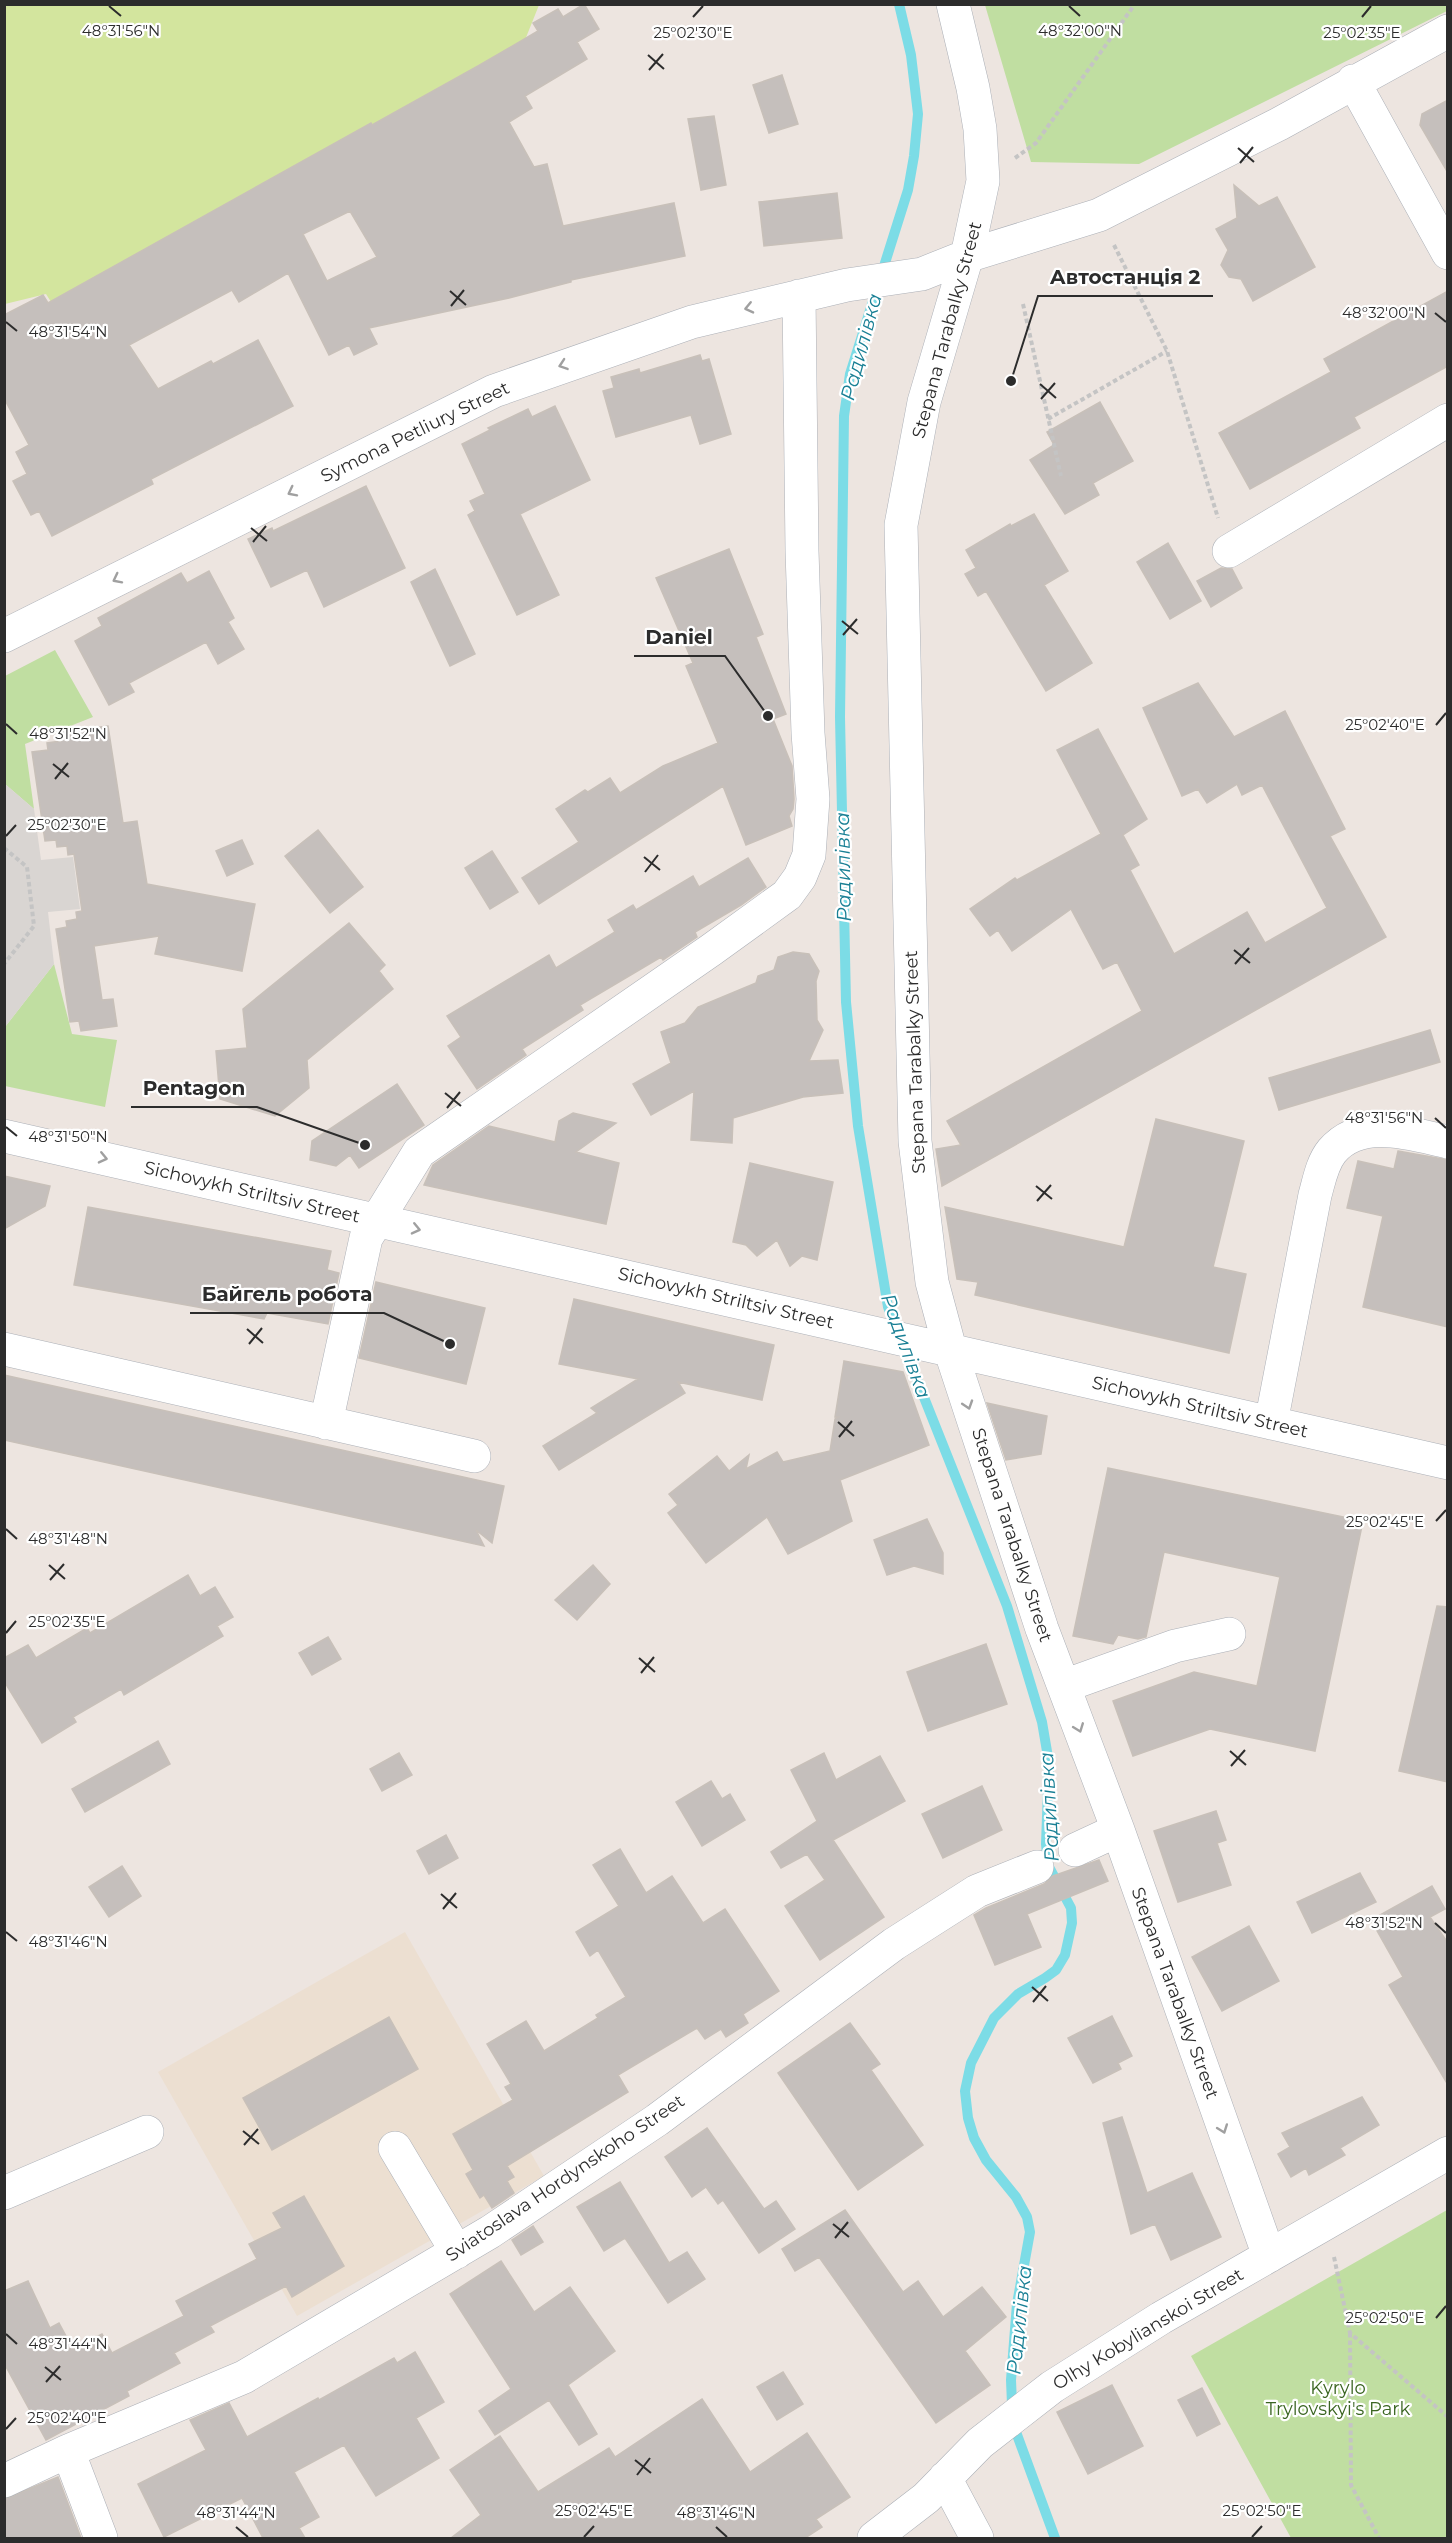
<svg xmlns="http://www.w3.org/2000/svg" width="1452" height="2543" viewBox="0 0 1452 2543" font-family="Montserrat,sans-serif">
	<rect width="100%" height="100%" fill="#ede5e0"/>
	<!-- education -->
	<path fill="#ecdfd1" d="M 405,1932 L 544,2176 L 297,2316 L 158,2072 Z"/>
	<!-- green -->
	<path fill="#c0dea1" d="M 1447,4 L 1447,11 L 1139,164 L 1031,162 L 985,5 Z
		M 55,650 L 93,717 L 25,744 L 34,809 L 5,784 L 5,676 Z
		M 54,964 L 72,1034 L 117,1040 L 105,1107 L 5,1086 L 5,1027 Z
		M 1447,2210 L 1447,2538 L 1291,2538 L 1191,2356 Z"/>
	<!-- pitch -->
	<path fill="#d3e59e" d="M 5,5 L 539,5 L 521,50 L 70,332 L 46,294 L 5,304 Z"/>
	<!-- plaza -->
	<path fill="#d9d5d2" d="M 5,784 L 34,809 L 41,860 L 73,857 L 80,909 L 48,912 L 54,964 L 5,1027 Z"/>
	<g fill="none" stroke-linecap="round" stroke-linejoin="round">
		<!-- stream -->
		<path stroke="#7cdce6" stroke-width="10" d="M 899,4 L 911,55 L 918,114 L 914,156 L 908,190 L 850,374 L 844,416 L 840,717 L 846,1002 L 858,1126 L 888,1307 L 1007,1606 L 1042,1722 L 1049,1763 L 1046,1844 L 1048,1865 L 1071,1908 L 1072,1923 L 1065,1955 L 1056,1970 L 1045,1978 L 1018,1994 L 994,2018 L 971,2063 L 965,2091 L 968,2118 L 974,2138 L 986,2160 L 1016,2197 L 1027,2217 L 1030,2232 L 1017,2304 L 1011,2380 L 1012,2404 L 1016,2432 L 1055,2538"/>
	</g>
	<!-- building -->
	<path fill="#c5bfbc" stroke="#c8c0b9" stroke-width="1.5" fill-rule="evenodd" d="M 584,4 L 599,29 L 577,42 L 587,59 L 525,96 L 532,108 L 509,122 L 534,167 L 547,164 L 563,226 L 674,203 L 685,256 L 571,280 L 571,282 L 509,298 L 369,328 L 377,344 L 354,355 L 349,345 L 329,355 L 288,273 L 239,302 L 232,290 L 129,345 L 158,389 L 211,361 L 213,364 L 258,340 L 293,406 L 151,479 L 153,484 L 52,536 L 39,511 L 31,515 L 13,481 L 27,474 L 16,452 L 29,445 L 4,398 L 4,315 L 43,295 L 48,303 L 371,123 L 372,125 L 478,66 L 538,31 L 533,23 L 558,9 L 563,17 ZM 350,211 L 377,257 L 327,281 L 303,234 Z
		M 782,75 L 798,124 L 769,133 L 753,85 Z
		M 1448,100 L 1448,173 L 1420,125 L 1422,114 Z
		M 714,116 L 726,185 L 701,190 L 688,119 Z
		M 1234,185 L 1259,206 L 1277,197 L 1315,267 L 1253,301 L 1241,279 L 1229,277 L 1221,265 L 1228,250 L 1216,229 L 1237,218 Z
		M 837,193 L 842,238 L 764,246 L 759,202 Z
		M 1448,291 L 1448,366 L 1354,417 L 1360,428 L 1250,489 L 1219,433 L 1331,372 L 1324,359 Z
		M 700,355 L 702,361 L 709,359 L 731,434 L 700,444 L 691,415 L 616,437 L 603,391 L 614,388 L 611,377 L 639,369 L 640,373 Z
		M 1100,402 L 1133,461 L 1093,483 L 1099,495 L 1065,514 L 1030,460 L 1054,445 L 1047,432 Z
		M 555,406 L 590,480 L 520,514 L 559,595 L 517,615 L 468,515 L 475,511 L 470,501 L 485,494 L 462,444 L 490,430 L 488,428 L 528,409 L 532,417 Z
		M 366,486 L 405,568 L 324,607 L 307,570 L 271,587 L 248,539 L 272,528 L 273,531 Z
		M 1034,514 L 1068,571 L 1044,585 L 1092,663 L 1046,691 L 986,591 L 978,596 L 965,574 L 976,568 L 966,550 L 1010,524 L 1011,526 Z
		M 1168,543 L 1201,601 L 1170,619 L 1137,562 Z
		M 729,549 L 763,634 L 756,637 L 786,714 L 773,719 L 792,766 L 794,799 L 793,809 L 789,816 L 792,826 L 746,845 L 723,786 L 539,904 L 522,878 L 579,842 L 556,809 L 585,790 L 588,792 L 610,778 L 620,793 L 663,766 L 718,743 L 686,666 L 693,663 L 656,578 Z
		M 1221,568 L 1232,569 L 1242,588 L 1211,607 L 1197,581 Z
		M 435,569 L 475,654 L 450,666 L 411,582 Z
		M 209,571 L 234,618 L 228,622 L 244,649 L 218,664 L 206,642 L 129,683 L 134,692 L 109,705 L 75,641 L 102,626 L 98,618 L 181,573 L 187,583 Z
		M 1198,683 L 1234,737 L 1285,711 L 1345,829 L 1330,836 L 1386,937 L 942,1186 L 936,1149 L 961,1145 L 947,1121 L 1142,1011 L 1117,962 L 1103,969 L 1071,909 L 1012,951 L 998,930 L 990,936 L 970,909 L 1015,878 L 1017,880 L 1101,834 L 1057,750 L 1098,729 L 1147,819 L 1123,835 L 1139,865 L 1130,870 L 1174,954 L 1247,912 L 1265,943 L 1327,908 L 1262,785 L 1242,795 L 1237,784 L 1207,803 L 1198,789 L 1182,796 L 1143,708 Z
		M 108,726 L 123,823 L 137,821 L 147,884 L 255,904 L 242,971 L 155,954 L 159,936 L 94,946 L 102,1000 L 113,999 L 117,1026 L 81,1031 L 79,1021 L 70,1022 L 56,929 L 67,927 L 66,921 L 77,919 L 76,912 L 82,911 L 74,854 L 68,855 L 67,846 L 57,847 L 56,840 L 45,841 L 32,752 L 48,750 L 47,743 L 61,741 L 59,732 Z
		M 318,830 L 363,887 L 330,913 L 285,856 Z
		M 242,840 L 253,864 L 227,876 L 216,851 Z
		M 492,851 L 518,892 L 490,909 L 465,868 Z
		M 748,858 L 766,887 L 741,905 L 695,932 L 697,937 L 663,960 L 661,957 L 580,1005 L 583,1010 L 522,1049 L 526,1055 L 477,1089 L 448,1046 L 461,1037 L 447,1016 L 549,955 L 556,968 L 615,932 L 608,920 L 633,905 L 636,910 L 693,876 L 699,887 Z
		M 349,923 L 385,965 L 379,971 L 393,989 L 307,1060 L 309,1088 L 275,1116 L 220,1099 L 216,1051 L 247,1048 L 243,1009 Z
		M 793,952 L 809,954 L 819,971 L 816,981 L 817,1020 L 823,1030 L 809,1061 L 838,1060 L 843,1093 L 803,1097 L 733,1118 L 732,1143 L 691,1140 L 694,1091 L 651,1115 L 633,1084 L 671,1063 L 661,1032 L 685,1023 L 698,1007 L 756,983 L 758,976 L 774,970 L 778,957 Z
		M 1430,1030 L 1440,1062 L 1279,1110 L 1269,1078 Z
		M 397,1084 L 424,1125 L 359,1168 L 350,1155 L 336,1166 L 310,1160 L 312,1141 Z
		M 573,1113 L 616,1123 L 576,1152 L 619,1163 L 606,1224 L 424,1185 L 433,1165 L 489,1126 L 555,1142 L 559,1121 Z
		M 1156,1119 L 1244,1141 L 1213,1267 L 1246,1274 L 1229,1353 L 975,1295 L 978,1282 L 957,1279 L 945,1207 L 1124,1247 Z
		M 1398,1151 L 1448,1160 L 1448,1327 L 1363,1307 L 1383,1216 L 1347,1208 L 1358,1161 L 1394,1169 Z
		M 750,1163 L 833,1182 L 817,1260 L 802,1256 L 790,1266 L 777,1240 L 757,1256 L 746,1245 L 733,1242 Z
		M 4,1176 L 50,1186 L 45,1206 L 4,1229 Z
		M 88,1207 L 331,1251 L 327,1270 L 339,1273 L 328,1324 L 267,1313 L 264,1319 L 74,1285 Z
		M 376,1282 L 485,1308 L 466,1384 L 359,1358 Z
		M 574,1299 L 774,1345 L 762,1400 L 678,1382 L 685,1393 L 559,1470 L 543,1446 L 597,1413 L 591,1408 L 638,1379 L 559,1364 Z
		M 844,1361 L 903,1372 L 929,1445 L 840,1480 L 852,1521 L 788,1554 L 767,1517 L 706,1563 L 668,1513 L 678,1505 L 669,1494 L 717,1456 L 729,1471 L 749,1455 L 746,1469 L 777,1452 L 783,1462 L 830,1451 L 835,1419 L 838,1417 L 835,1417 Z
		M 4,1375 L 504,1486 L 492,1543 L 476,1530 L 484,1546 L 4,1440 Z
		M 987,1403 L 1047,1416 L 1041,1454 L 1006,1460 Z
		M 1108,1468 L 1363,1521 L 1315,1751 L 1210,1729 L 1133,1756 L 1113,1701 L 1194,1672 L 1257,1686 L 1280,1577 L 1164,1552 L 1146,1637 L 1138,1639 L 1118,1635 L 1113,1644 L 1073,1636 Z
		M 927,1519 L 943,1553 L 943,1574 L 914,1566 L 887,1575 L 874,1540 Z
		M 593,1565 L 610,1584 L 577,1620 L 555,1600 Z
		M 188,1575 L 200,1596 L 215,1587 L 233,1617 L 217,1626 L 223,1636 L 124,1695 L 121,1689 L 73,1717 L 76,1722 L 42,1743 L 4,1681 L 4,1658 L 28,1645 L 36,1658 L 87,1628 L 90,1633 Z
		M 1437,1606 L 1448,1607 L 1448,1782 L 1399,1771 Z
		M 328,1637 L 341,1659 L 312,1675 L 299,1653 Z
		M 986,1644 L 1007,1704 L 928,1731 L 907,1672 Z
		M 158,1741 L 170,1764 L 85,1812 L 72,1789 Z
		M 399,1753 L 412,1775 L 382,1791 L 370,1769 Z
		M 824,1753 L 836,1780 L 880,1756 L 905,1801 L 833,1840 L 884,1917 L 820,1960 L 785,1906 L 825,1880 L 807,1854 L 781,1868 L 771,1852 L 817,1821 L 791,1770 Z
		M 711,1781 L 722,1799 L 730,1794 L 745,1820 L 702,1846 L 676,1802 Z
		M 982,1786 L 1002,1830 L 943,1858 L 922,1814 Z
		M 1216,1811 L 1226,1840 L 1217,1843 L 1231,1885 L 1178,1902 L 1154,1831 Z
		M 446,1835 L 458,1858 L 429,1874 L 417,1851 Z
		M 620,1849 L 646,1893 L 672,1876 L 703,1923 L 725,1909 L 779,1991 L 743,2014 L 748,2023 L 726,2037 L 721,2029 L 705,2039 L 697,2028 L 618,2075 L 628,2092 L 507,2166 L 514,2177 L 507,2181 L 514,2193 L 492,2208 L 484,2195 L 480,2198 L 466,2174 L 473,2170 L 453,2134 L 513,2100 L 505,2087 L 511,2084 L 487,2044 L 526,2021 L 544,2051 L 598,2018 L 596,2015 L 626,1997 L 598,1950 L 590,1956 L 576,1932 L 619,1906 L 593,1865 Z
		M 1099,1860 L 1108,1881 L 1027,1914 L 1041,1947 L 995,1965 L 974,1915 L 986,1908 L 1044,1884 L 1053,1876 Z
		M 122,1866 L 141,1896 L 109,1917 L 89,1887 Z
		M 1360,1873 L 1376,1902 L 1312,1933 L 1297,1902 Z
		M 1432,1886 L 1445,1909 L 1430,1917 L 1448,1943 L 1448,2085 L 1389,1985 L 1403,1977 L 1371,1920 Z
		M 1249,1926 L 1279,1981 L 1222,2011 L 1192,1957 Z
		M 1112,2016 L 1132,2056 L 1118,2063 L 1121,2069 L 1093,2083 L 1068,2038 Z
		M 389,2017 L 418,2069 L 272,2150 L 243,2098 Z
		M 850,2023 L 880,2064 L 871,2070 L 923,2145 L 858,2190 L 778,2073 Z
		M 1362,2097 L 1379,2125 L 1340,2148 L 1345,2155 L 1309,2175 L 1306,2168 L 1291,2177 L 1278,2154 L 1290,2147 L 1282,2133 Z
		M 1122,2117 L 1147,2193 L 1192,2173 L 1221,2237 L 1171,2260 L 1155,2224 L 1131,2234 L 1103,2123 Z
		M 707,2128 L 764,2209 L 776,2201 L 795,2229 L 759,2253 L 723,2200 L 718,2204 L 706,2187 L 692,2197 L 665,2157 Z
		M 620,2182 L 669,2263 L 687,2252 L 705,2279 L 668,2303 L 625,2238 L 604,2251 L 577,2207 Z
		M 304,2196 L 344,2266 L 292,2297 L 286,2286 L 210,2326 L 214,2332 L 174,2353 L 180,2363 L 127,2391 L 129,2396 L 46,2440 L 4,2363 L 4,2291 L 28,2281 L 50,2328 L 59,2323 L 73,2349 L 102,2334 L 112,2353 L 184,2316 L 176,2301 L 257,2259 L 249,2244 L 282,2228 L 273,2213 Z
		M 845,2210 L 903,2292 L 918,2281 L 943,2317 L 982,2287 L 1006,2317 L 965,2351 L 990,2385 L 936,2423 L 819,2257 L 795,2271 L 782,2249 Z
		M 533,2226 L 543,2242 L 521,2255 L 512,2240 Z
		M 501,2261 L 534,2312 L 570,2287 L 615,2351 L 568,2385 L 597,2434 L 579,2445 L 549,2400 L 495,2435 L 479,2411 L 511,2389 L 450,2294 Z
		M 415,2352 L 444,2402 L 416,2418 L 439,2458 L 376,2496 L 344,2445 L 294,2472 L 319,2517 L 299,2528 L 305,2538 L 263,2538 L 242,2498 L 164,2537 L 138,2484 L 206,2450 L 190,2420 L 229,2403 L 247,2437 L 318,2398 L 319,2400 L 394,2358 L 397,2363 Z
		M 783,2372 L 803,2404 L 777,2420 L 757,2387 Z
		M 1112,2385 L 1143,2446 L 1088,2474 L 1057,2412 Z
		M 1202,2388 L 1220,2424 L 1197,2436 L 1178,2400 Z
		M 702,2399 L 750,2472 L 807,2433 L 850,2497 L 816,2519 L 822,2527 L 805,2538 L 451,2538 L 481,2515 L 450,2470 L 500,2436 L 538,2492 L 609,2448 L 615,2457 Z
		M 58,2477 L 81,2538 L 4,2538 L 4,2499 Z"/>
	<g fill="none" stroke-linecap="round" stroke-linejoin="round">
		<!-- minor casing -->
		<g stroke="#acb0b7" stroke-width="34">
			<path id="minor" d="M 953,4 L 973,88 L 980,129 L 983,181 L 967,256 L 924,402 L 901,525 L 915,1141 L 932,1282 L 950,1349 L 1042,1629 L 1118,1830 L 1269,2256
				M 1353,81 L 1448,253
				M 1229,551 L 1448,420
				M 4,636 L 494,391 L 692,322 L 847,285 L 922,274 L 967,256 L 1099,215 L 1279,124 L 1448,31
				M 4,1136 L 1448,1463
				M 4,1349 L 474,1456
				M 326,1423 L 366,1238 L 419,1152 L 711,950 L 787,895 L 800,877 L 809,855 L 813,799 L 808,733 L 802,551 L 799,296
				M 1271,1423 L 1315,1195 C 1319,1181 1322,1163 1332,1151 C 1361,1117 1411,1134 1448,1142
				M 1064,1686 L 1175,1646 L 1229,1634
				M 1075,1850 L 1118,1830
				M 395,2148 L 457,2252
				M 4,2193 L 147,2132
				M 68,2451 L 101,2538
				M 945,2478 L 977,2538
				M 4,2481 L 68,2451 L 244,2377 L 490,2232 L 657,2120 L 894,1944 L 977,1891 L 1037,1867
				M 874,2538 L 926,2498 L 980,2443 L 1052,2387 L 1161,2318 L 1448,2153"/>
		</g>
		<!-- path -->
		<path stroke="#c4c4c4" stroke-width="4" stroke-dasharray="4.5 3" stroke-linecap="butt" d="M 1015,158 L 1036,143 L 1135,4
			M 1114,245 L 1167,351 L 1218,518
			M 1023,304 L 1061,476
			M 1048,419 L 1167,351
			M 4,848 L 27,867 L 34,926 L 4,964
			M 1334,2257 L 1350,2333 L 1448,2417
			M 1350,2333 L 1351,2485 L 1379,2538"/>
		<!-- minor -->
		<use href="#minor" stroke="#fff" stroke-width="33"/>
	</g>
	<!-- one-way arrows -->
	<defs><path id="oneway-chevron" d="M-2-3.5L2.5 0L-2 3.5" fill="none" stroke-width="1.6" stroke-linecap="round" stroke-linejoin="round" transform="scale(1.5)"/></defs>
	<g stroke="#a0a0a0">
		<use href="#oneway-chevron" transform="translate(749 308) rotate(167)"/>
		<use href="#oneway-chevron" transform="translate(563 365) rotate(161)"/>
		<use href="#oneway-chevron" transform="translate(292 492) rotate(153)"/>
		<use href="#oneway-chevron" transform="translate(117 579) rotate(153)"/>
		<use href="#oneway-chevron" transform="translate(103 1158) rotate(13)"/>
		<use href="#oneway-chevron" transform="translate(416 1229) rotate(13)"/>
		<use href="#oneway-chevron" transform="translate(968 1405) rotate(72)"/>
		<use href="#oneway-chevron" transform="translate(1079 1728) rotate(69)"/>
		<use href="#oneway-chevron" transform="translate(1223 2129) rotate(70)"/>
	</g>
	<!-- ticks -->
	<path fill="none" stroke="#2c2c2c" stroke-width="2" d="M 109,6 L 121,16M 1069,6 L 1080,16M 693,17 L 703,6M 1362,17 L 1371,6M 648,55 L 664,69M 649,70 L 663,54M 1238,148 L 1254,162M 1240,163 L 1253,147M 450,291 L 466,305M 451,306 L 464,290M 1435,313 L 1446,322M 6,322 L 17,331M 1040,384 L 1056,398M 1041,399 L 1055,383M 251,528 L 267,541M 253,542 L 266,526M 842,621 L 858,634M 843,635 L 857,619M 6,724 L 17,734M 1436,725 L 1446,713M 53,764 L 69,777M 55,779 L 68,763M 6,836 L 16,825M 644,857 L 660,870M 645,872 L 658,855M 1234,950 L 1250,963M 1235,964 L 1249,948M 445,1093 L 461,1106M 447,1108 L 460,1092M 1435,1118 L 1446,1128M 6,1127 L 17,1136M 1036,1186 L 1052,1199M 1037,1201 L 1051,1185M 247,1329 L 263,1343M 249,1344 L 262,1328M 838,1422 L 854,1436M 839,1437 L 852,1421M 1436,1521 L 1446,1510M 6,1529 L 17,1539M 49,1565 L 65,1579M 50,1580 L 64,1564M 6,1633 L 16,1621M 639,1658 L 655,1672M 641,1673 L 654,1657M 1230,1751 L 1246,1765M 1231,1766 L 1245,1750M 441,1894 L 457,1908M 443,1909 L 456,1893M 1435,1923 L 1446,1933M 6,1932 L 17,1941M 1032,1987 L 1048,2001M 1033,2002 L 1046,1986M 243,2131 L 259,2144M 244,2145 L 258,2129M 833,2224 L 849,2237M 835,2238 L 848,2222M 1436,2318 L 1446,2306M 6,2334 L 17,2344M 45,2367 L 61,2380M 46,2382 L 60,2366M 6,2429 L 16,2418M 635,2460 L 651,2473M 637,2475 L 650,2458M 236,2527 L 248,2537M 716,2527 L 727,2537M 584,2537 L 594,2526M 1252,2537 L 1262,2526"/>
	<g text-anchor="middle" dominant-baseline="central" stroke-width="4.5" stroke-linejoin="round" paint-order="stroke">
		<!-- street labels -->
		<g font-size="18" fill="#2c2c2c" stroke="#fff">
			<text transform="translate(947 330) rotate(-75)">Stepana Tarabalky Street</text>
			<text transform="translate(415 432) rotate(-26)">Symona Petliury Street</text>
			<text transform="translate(915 1062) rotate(-92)">Stepana Tarabalky Street</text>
			<text transform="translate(252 1192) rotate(13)">Sichovykh Striltsiv Street</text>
			<text transform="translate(726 1298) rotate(13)">Sichovykh Striltsiv Street</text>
			<text transform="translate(1200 1407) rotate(13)">Sichovykh Striltsiv Street</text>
			<text transform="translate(1012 1535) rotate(72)">Stepana Tarabalky Street</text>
			<text transform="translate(1175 1993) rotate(70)">Stepana Tarabalky Street</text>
			<text transform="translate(565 2178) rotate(-34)">Sviatoslava Hordynskoho Street</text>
			<text transform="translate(1148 2329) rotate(-31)">Olhy Kobylianskoi Street</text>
		</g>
		<!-- park labels -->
		<g font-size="18" fill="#3a6521" stroke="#fff">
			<text x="1338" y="2388">Kyrylo<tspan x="1338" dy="21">Trylovskyi's Park</tspan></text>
		</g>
		<!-- water labels -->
		<g font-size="20" font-style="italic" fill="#187f94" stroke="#fff">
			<text transform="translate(861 347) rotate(-75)">Радилівка</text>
			<text transform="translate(843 867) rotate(-91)">Радилівка</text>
			<text transform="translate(906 1346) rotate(70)">Радилівка</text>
			<text transform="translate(1049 1807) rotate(-93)">Радилівка</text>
			<text transform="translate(1019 2320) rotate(-84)">Радилівка</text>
		</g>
	</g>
	<g font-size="15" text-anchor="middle" fill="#2c2c2c" stroke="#fff" stroke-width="4.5" stroke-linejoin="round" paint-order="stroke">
		<text x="121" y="36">48°31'56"N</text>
		<text x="1080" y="36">48°32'00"N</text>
		<text x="693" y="38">25°02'30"E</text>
		<text x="1362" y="38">25°02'35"E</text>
		<text x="1384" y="318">48°32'00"N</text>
		<text x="68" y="337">48°31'54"N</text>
		<text x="1385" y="730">25°02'40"E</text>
		<text x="68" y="739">48°31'52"N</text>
		<text x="67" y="830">25°02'30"E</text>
		<text x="1384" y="1123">48°31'56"N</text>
		<text x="68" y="1142">48°31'50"N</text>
		<text x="1385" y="1527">25°02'45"E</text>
		<text x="68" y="1544">48°31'48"N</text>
		<text x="67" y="1627">25°02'35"E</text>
		<text x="1384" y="1928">48°31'52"N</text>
		<text x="68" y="1947">48°31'46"N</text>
		<text x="1385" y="2323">25°02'50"E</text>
		<text x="68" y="2349">48°31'44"N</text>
		<text x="67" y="2423">25°02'40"E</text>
		<text x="594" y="2516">25°02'45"E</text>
		<text x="1262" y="2516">25°02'50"E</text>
		<text x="236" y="2518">48°31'44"N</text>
		<text x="716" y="2518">48°31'46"N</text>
	</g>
	<!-- callouts -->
	<path fill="none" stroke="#2c2c2c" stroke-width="2" d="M1011 381L1038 296H1213M768 716L725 656H634M365 1145L257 1107H131M450 1344L384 1313H190"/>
	<g fill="#2c2c2c" stroke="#fff" stroke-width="2">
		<circle cx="1011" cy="381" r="6"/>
		<circle cx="768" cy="716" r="6"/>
		<circle cx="365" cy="1145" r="6"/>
		<circle cx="450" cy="1344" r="6"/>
	</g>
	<g font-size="20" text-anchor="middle" font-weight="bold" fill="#2c2c2c" stroke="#fff" stroke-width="4.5" stroke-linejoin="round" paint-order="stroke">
		<text x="1125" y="284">Автостанція 2</text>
		<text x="679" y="644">Daniel</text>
		<text x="194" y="1095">Pentagon</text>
		<text x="287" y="1301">Байгель робота</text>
	</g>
	<!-- border -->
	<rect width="1452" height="2543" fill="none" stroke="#2c2c2c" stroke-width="12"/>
</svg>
